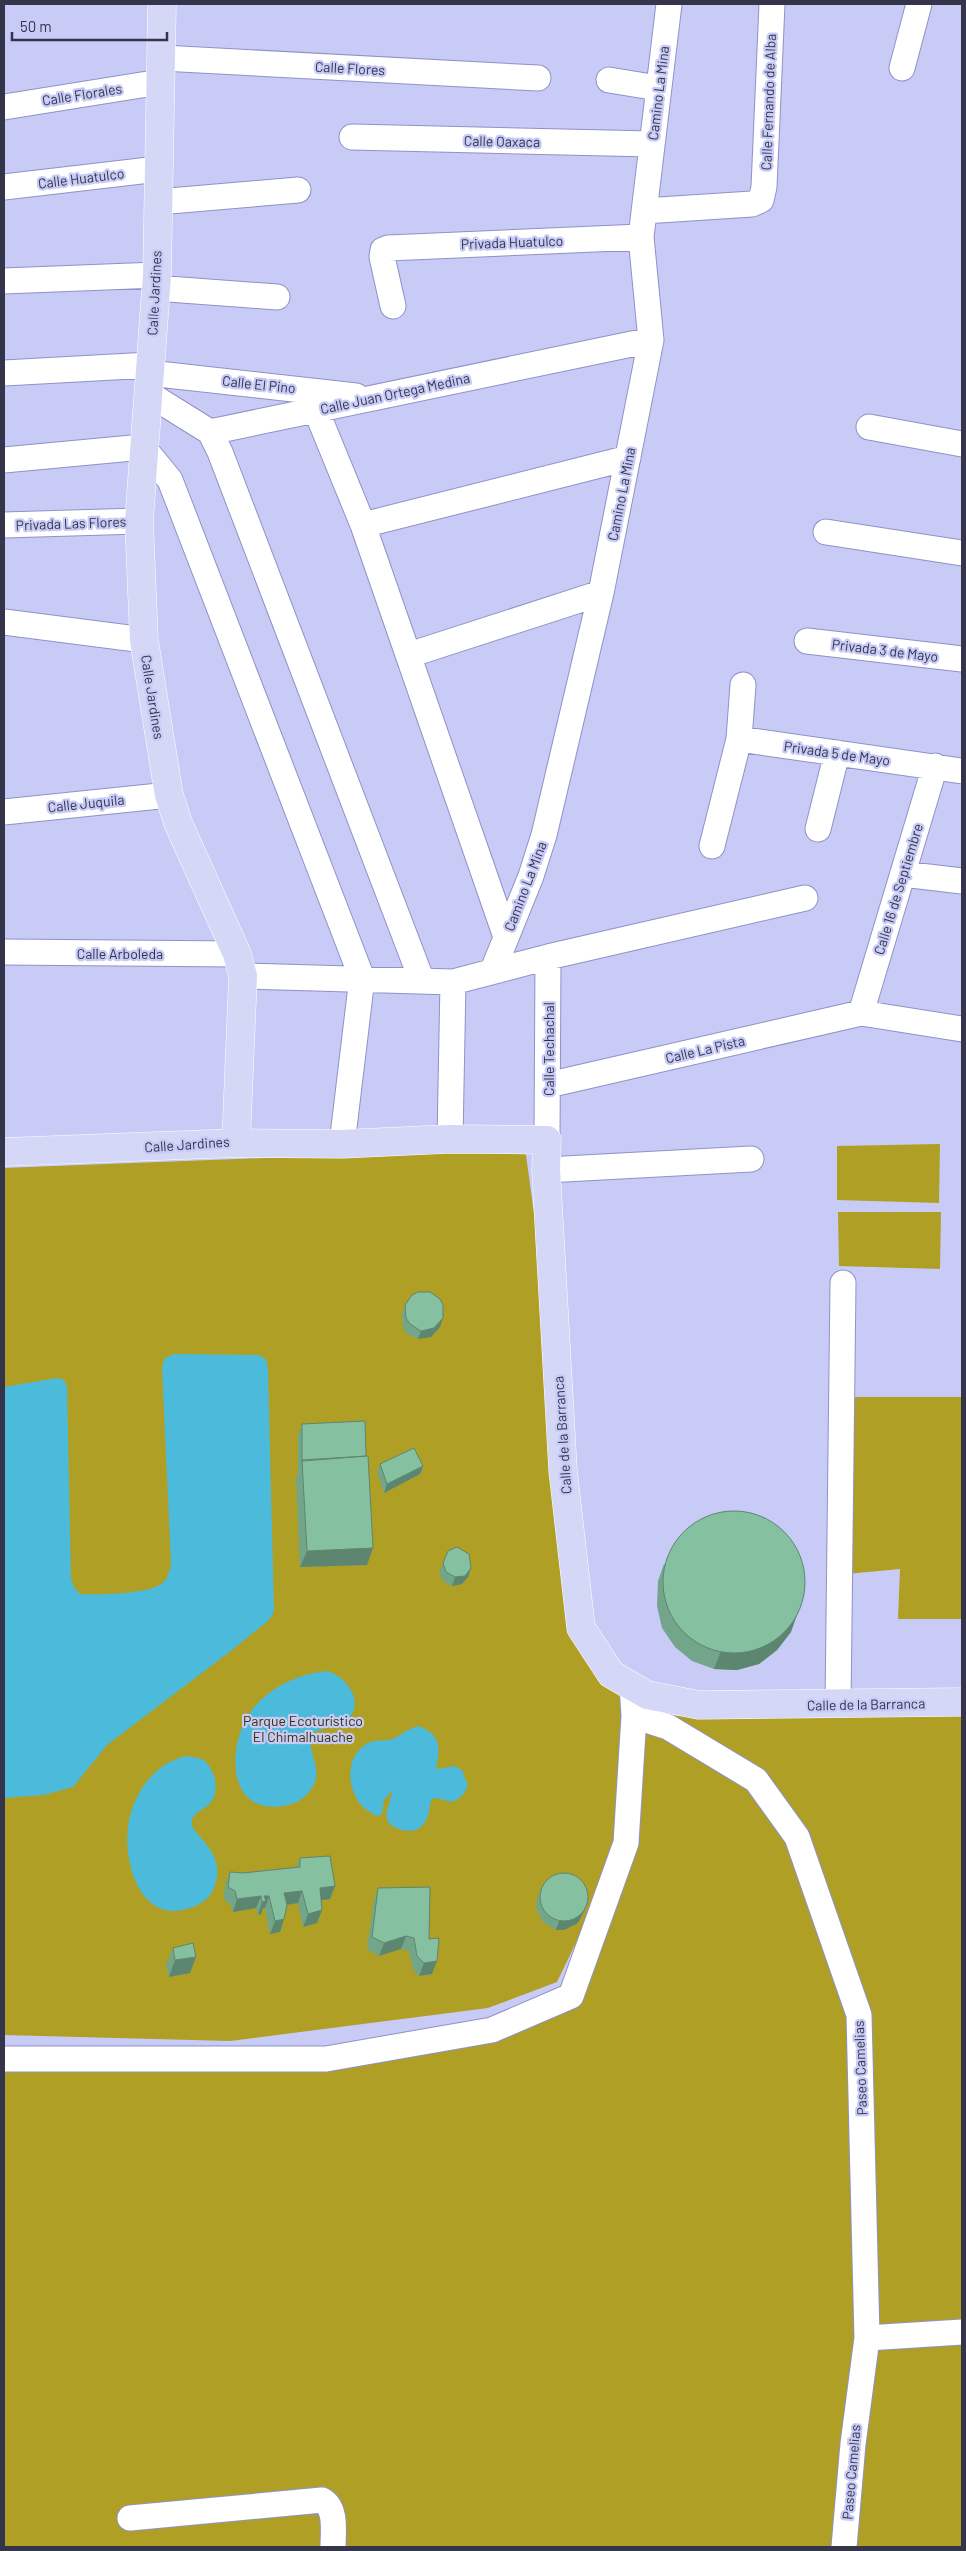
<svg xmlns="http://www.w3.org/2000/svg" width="966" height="2551" viewBox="0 0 966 2551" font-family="Barlow,sans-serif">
	<rect width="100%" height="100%" fill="#c7cbf6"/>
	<!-- green -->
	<path fill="#af9f24" d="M 940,1144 L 939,1203 L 837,1200 L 837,1146 Z
		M 525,1148 L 594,1652 L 634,1716 L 962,1712 L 962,2547 L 4,2547 L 4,2059 L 224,2059 L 492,2030 L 571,1996 L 587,1920 L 557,1982 L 488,2008 L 230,2041 L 4,2035 L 4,1168 Z
		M 838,1212 L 941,1212 L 940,1269 L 839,1266 Z
		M 853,1397 L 962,1397 L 962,1619 L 898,1619 L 900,1569 L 846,1574 Z"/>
	<!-- water -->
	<path fill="#4cbadb" d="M 174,1354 L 258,1355 L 266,1359 L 268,1368 L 274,1612 L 269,1620 L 232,1650 L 107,1745 L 73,1787 L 44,1795 L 4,1798 L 4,1387 L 57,1378 L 64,1380 L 67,1386 L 71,1578 L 74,1587 L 80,1594 C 98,1595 147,1594 161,1584 C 168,1580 169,1572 171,1564 L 162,1367 L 165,1358 Z
		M 327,1671 C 351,1678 368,1709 341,1724 C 331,1729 320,1727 312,1734 C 306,1750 321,1765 315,1782 C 309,1796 298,1804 283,1806 C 222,1816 227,1734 257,1704 C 276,1684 300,1674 327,1671 Z
		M 419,1726 C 442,1736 440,1746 436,1769 L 455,1766 L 462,1770 L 468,1786 L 463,1795 L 453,1802 L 436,1798 L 432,1799 C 429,1805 430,1810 428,1815 C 422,1836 403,1833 389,1824 L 386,1814 L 393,1790 L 384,1800 L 382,1814 L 376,1816 C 370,1812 361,1807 358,1801 C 346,1783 347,1754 368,1743 C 376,1739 387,1742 395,1738 C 404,1733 407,1729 419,1726 Z
		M 187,1756 L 202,1759 C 214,1767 221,1789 211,1802 C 206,1809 195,1811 192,1820 C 187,1835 231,1850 213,1890 C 209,1899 200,1905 190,1908 C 136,1927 119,1851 131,1812 C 139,1786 159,1761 187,1756 Z"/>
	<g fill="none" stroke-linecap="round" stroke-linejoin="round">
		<!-- minor casing -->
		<g stroke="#8f92c6" stroke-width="27">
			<path id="minor" d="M 162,58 L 538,78
				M 902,68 L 919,4
				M 609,80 L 658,88
				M 4,107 L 160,82
				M 352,137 L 652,144
				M 4,187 L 158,169
				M 158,202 L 298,190
				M 644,211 L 752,204 L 761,200 L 764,187 L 772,4
				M 4,281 L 157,275
				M 155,288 L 277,297
				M 393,306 L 382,257 L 383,250 L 388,248 L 641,237
				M 4,373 L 150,365
				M 149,373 L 356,396
				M 149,394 L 210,432 L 651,340
				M 316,410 L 363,525 L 506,937
				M 869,427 L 962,444
				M 210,432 L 220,452 L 422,981
				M 4,460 L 143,447 L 170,480 L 362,978 L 342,1144
				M 4,525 L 139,521
				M 363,525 L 628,458
				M 826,532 L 962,553
				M 4,622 L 144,640
				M 807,641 L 962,659
				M 409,655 L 601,593
				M 739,739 L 962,771
				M 4,812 L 169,795
				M 818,829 L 837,753
				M 712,846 L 739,739 L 743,685
				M 903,874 L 962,881
				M 4,952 L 237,954
				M 493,970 L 531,876 L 544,835 L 601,593 L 651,340 L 641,237 L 669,4
				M 243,976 L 453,982 L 548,957 L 805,898
				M 861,1013 L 935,766
				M 548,1085 L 861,1013 L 962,1029
				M 450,1139 L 453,982
				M 547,1140 L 548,957
				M 546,1170 L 751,1159
				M 632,1686 L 634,1716 L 668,1727 L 756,1780 L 797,1837 L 859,2015 L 867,2338 L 853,2444 L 844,2547
				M 838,1705 L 843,1283
				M 4,2059 L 326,2059 L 492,2030 L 571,1996 L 626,1843 L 634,1716
				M 867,2338 L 962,2332
				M 130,2518 L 322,2500 C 337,2508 333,2532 333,2547"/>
		</g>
		<!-- major casing -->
		<g stroke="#fff" stroke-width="29">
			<path id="major" d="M 162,4 L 157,275 L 139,521 L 144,640 L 169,795 L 178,823 L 237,954 L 243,976 L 236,1143
				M 4,1152 L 236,1143 L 342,1144 L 450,1139 L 547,1140 L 546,1170 L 563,1471 L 581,1628 L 611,1674 L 647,1695 L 699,1705 L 962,1702"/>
		</g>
		<!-- minor -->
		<use href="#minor" stroke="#fff" stroke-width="25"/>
		<!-- major -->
		<use href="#major" stroke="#d5d7f7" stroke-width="28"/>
	</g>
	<!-- wall -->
	<path fill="#72a58a" d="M 405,1305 L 440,1327 L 431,1337 L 418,1339 L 406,1333 L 403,1327 L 402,1314 Z
		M 302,1424 L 367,1565 L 300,1567 L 296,1477 L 298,1474 L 298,1436 Z
		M 380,1464 L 423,1466 L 420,1474 L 384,1493 L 377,1472 Z
		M 443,1563 L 471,1568 L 468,1577 L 462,1584 L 452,1586 L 443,1581 L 439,1572 Z
		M 664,1564 L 791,1632 L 777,1650 L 759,1664 L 737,1670 L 714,1669 L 692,1661 L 675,1647 L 662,1628 L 657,1606 L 658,1581 Z
		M 300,1858 L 335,1886 L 330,1899 L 321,1900 L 322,1910 L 317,1923 L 303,1927 L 298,1903 L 287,1905 L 284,1919 L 280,1932 L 270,1934 L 265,1908 L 263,1908 L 261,1914 L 258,1915 L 256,1908 L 233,1912 L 230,1904 L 224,1900 L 225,1885 L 230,1872 L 243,1873 L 296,1867 Z
		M 378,1888 L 429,1939 L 432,1974 L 419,1976 L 413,1969 L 409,1951 L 401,1949 L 379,1956 L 367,1949 L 374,1900 Z
		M 540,1891 L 585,1909 L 578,1923 L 564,1930 L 556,1930 L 543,1922 L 536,1908 L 537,1899 Z
		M 173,1948 L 196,1957 L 190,1973 L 169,1977 L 166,1965 Z"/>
	<!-- shaded-wall -->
	<path fill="#5d8671" d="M 443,1318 L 440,1327 L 431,1337 L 418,1339 L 421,1331 Z
		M 423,1466 L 420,1474 L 384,1493 L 387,1484 Z
		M 373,1548 L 367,1565 L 300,1567 L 307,1551 Z
		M 471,1568 L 468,1577 L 462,1584 L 452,1586 L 455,1577 Z
		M 797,1615 L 791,1632 L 777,1650 L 759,1664 L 737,1670 L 714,1669 L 720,1653 Z
		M 335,1886 L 330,1899 L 315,1901 L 320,1888 Z
		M 302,1891 L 298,1903 L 279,1906 L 284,1893 Z
		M 261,1896 L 256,1908 L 233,1912 L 237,1899 Z
		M 264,1896 L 269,1896 L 265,1908 L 263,1908 L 261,1914 L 258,1915 Z
		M 588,1901 L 585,1909 L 578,1923 L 564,1930 L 556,1930 L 559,1921 Z
		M 322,1910 L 317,1923 L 303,1927 L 308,1914 Z
		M 284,1919 L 280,1932 L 270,1934 L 275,1921 Z
		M 406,1936 L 401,1949 L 379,1956 L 384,1943 Z
		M 196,1957 L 190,1973 L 169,1977 L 175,1960 Z
		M 437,1961 L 432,1974 L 419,1976 L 424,1963 Z"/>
	<!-- building -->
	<path fill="#85c0a1" stroke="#5d8671" d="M 418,1292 L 430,1292 L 440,1299 L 443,1305 L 443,1318 L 434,1328 L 421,1331 L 410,1324 L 406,1318 L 405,1305 L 412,1295 Z
		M 365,1421 L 366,1456 L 302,1461 L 302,1424 Z
		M 414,1448 L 423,1466 L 387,1484 L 380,1464 Z
		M 368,1456 L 373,1548 L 307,1551 L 302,1460 Z
		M663 1582a71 71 0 1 1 142 0a71 71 0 1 1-142 0Z
		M 457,1547 L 469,1554 L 471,1568 L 465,1576 L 455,1577 L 446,1572 L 443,1563 L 448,1551 Z
		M 330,1856 L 335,1886 L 320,1888 L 322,1910 L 308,1914 L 302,1891 L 284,1893 L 287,1905 L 284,1919 L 275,1921 L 269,1896 L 264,1896 L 266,1901 L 262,1902 L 261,1896 L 237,1899 L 235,1891 L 228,1887 L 230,1872 L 243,1873 L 300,1867 L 300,1858 Z
		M540 1897a24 24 0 1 1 48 0a24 24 0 1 1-48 0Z
		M 430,1887 L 429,1939 L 439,1938 L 437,1961 L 424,1963 L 417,1956 L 414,1938 L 406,1936 L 384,1943 L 372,1937 L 378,1888 Z
		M 193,1943 L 196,1957 L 175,1960 L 173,1948 Z"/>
	<g text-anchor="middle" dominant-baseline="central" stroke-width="4.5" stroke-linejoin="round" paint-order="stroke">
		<!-- street labels -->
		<g font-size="14" fill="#34354b" stroke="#c7cbf6">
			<text transform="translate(350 68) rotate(3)">Calle Flores</text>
			<text transform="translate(658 93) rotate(-83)">Camino La Mina</text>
			<text transform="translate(82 94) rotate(-9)">Calle Florales</text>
			<text transform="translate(768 102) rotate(-88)">Calle Fernando de Alba</text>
			<text transform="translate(502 141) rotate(1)">Calle Oaxaca</text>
			<text transform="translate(81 178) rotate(-7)">Calle Huatulco</text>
			<text transform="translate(512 242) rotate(-2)">Privada Huatulco</text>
			<text transform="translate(154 293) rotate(-87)">Calle Jardines</text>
			<text transform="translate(259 384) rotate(6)">Calle El Pino</text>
			<text transform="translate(395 393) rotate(-12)">Calle Juan Ortega Medina</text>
			<text transform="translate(621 494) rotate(-79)">Camino La Mina</text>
			<text transform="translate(71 523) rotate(-2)">Privada Las Flores</text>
			<text transform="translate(885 650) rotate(7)">Privada 3 de Mayo</text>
			<text transform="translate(153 697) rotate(81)">Calle Jardines</text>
			<text transform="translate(837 753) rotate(8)">Privada 5 de Mayo</text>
			<text transform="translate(86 803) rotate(-6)">Calle Juquila</text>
			<text transform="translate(525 886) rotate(-69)">Camino La Mina</text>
			<text transform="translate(898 889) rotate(-73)">Calle 16 de Septiembre</text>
			<text x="120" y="953">Calle Arboleda</text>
			<text transform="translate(548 1049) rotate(-90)">Calle Techachal</text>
			<text transform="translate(705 1049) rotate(-13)">Calle La Pista</text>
			<text transform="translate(187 1144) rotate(-4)">Calle Jardines</text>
			<text transform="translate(562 1435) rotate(-94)">Calle de la Barranca</text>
			<text transform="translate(866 1704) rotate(-1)">Calle de la Barranca</text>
			<text transform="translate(860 2068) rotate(-92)">Paseo Camelias</text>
			<text transform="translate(851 2472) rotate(-85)">Paseo Camelias</text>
		</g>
		<!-- park labels -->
		<g font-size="14" fill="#383100" stroke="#c7cbf6">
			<text x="303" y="1720">Parque Ecoturístico<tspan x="303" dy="16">El Chimalhuache</tspan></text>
		</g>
	</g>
	<!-- border -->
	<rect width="966" height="2551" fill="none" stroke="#34354b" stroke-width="10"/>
	<!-- scale -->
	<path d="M12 32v8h155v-8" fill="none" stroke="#34354b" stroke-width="2.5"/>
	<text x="20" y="32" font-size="15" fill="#34354b" stroke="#c7cbf6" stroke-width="4" paint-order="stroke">50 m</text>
</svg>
